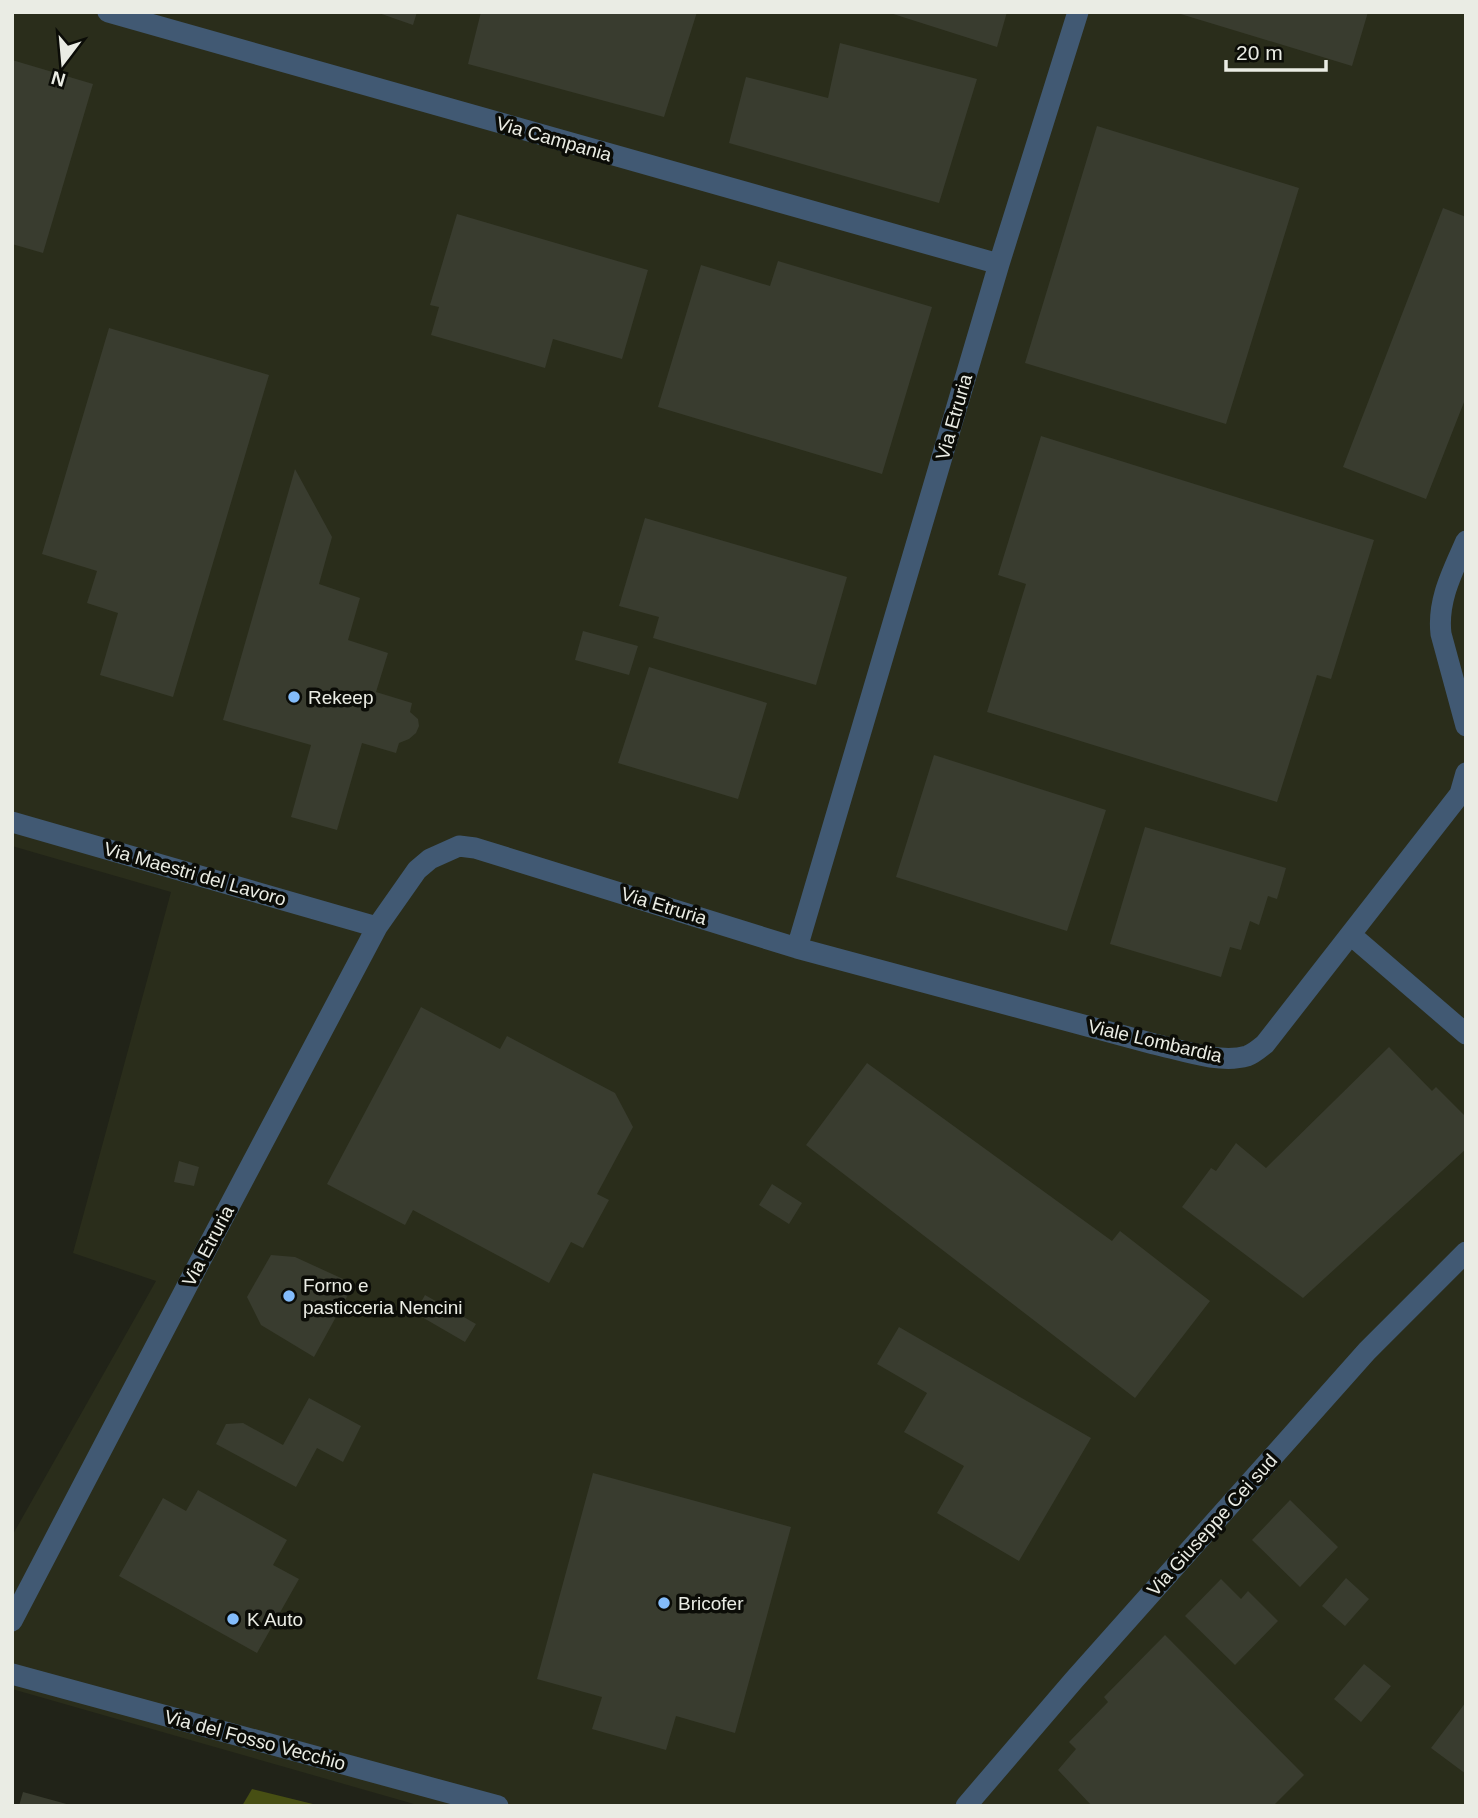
<svg xmlns="http://www.w3.org/2000/svg" width="1478" height="1818" viewBox="0 0 1478 1818" font-family="Arial,sans-serif">
	<rect width="100%" height="100%" fill="#212318"/>
	<!-- built -->
	<path fill="#2a2d1b" d="M 12,12 L 1466,12 L 1466,1806 L 421,1806 L 12,1689 L 12,1536 L 156,1281 L 73,1253 L 171,892 L 12,846 Z"/>
	<!-- green -->
	<path fill="#474f13" d="M 252,1789 L 321,1806 L 242,1806 Z"/>
	<!-- building -->
	<path fill="#393c2f" d="M 376,12 L 417,12 L 413,25 Z
		M 481,12 L 697,12 L 664,117 L 468,64 Z
		M 887,12 L 1007,12 L 997,47 Z
		M 1174,12 L 1368,12 L 1352,66 Z
		M 840,43 L 977,79 L 939,203 L 729,143 L 746,77 L 828,98 Z
		M 12,60 L 93,84 L 43,253 L 12,244 Z
		M 1097,126 L 1299,188 L 1226,424 L 1025,363 Z
		M 1443,208 L 1466,217 L 1466,397 L 1426,499 L 1343,467 Z
		M 457,214 L 648,270 L 622,359 L 553,339 L 545,368 L 431,335 L 439,307 L 430,305 Z
		M 778,261 L 932,307 L 882,474 L 658,407 L 701,265 L 770,286 Z
		M 109,328 L 269,375 L 173,697 L 100,675 L 118,613 L 87,603 L 97,571 L 42,554 Z
		M 1041,436 L 1374,540 L 1331,679 L 1317,675 L 1277,802 L 987,712 L 1026,584 L 998,575 Z
		M 295,469 L 332,537 L 319,584 L 360,598 L 348,640 L 388,653 L 376,692 L 412,703 L 410,712 L 418,719 L 419,726 L 416,733 L 409,739 L 399,743 L 396,753 L 362,743 L 337,830 L 291,817 L 311,745 L 223,720 Z
		M 645,518 L 847,577 L 816,685 L 653,638 L 659,617 L 619,606 Z
		M 583,631 L 638,646 L 629,675 L 575,660 Z
		M 649,667 L 767,703 L 738,799 L 618,763 Z
		M 934,755 L 1106,810 L 1067,931 L 896,877 Z
		M 1145,827 L 1286,868 L 1277,899 L 1268,896 L 1259,925 L 1250,921 L 1241,950 L 1230,947 L 1221,977 L 1110,944 Z
		M 421,1007 L 500,1049 L 507,1036 L 615,1093 L 633,1127 L 597,1194 L 609,1200 L 583,1248 L 571,1242 L 549,1283 L 413,1210 L 405,1225 L 327,1184 Z
		M 1389,1047 L 1432,1091 L 1436,1087 L 1466,1117 L 1466,1149 L 1303,1298 L 1182,1207 L 1211,1168 L 1216,1171 L 1236,1143 L 1266,1168 Z
		M 867,1063 L 1112,1241 L 1120,1231 L 1210,1301 L 1135,1398 L 806,1145 Z
		M 179,1161 L 199,1167 L 194,1186 L 174,1182 Z
		M 772,1184 L 802,1203 L 789,1224 L 759,1205 Z
		M 271,1255 L 295,1257 L 354,1284 L 314,1357 L 261,1325 L 247,1297 Z
		M 425,1295 L 476,1324 L 465,1342 L 415,1313 Z
		M 899,1327 L 1091,1438 L 1019,1561 L 937,1513 L 964,1466 L 904,1432 L 927,1393 L 877,1364 Z
		M 309,1398 L 361,1426 L 343,1462 L 317,1448 L 296,1487 L 216,1444 L 226,1424 L 243,1423 L 283,1445 Z
		M 593,1473 L 791,1527 L 735,1733 L 676,1716 L 666,1750 L 592,1729 L 602,1697 L 537,1679 Z
		M 198,1490 L 287,1540 L 273,1565 L 299,1579 L 257,1653 L 119,1576 L 163,1498 L 186,1511 Z
		M 1290,1500 L 1338,1547 L 1300,1587 L 1252,1540 Z
		M 1346,1578 L 1369,1599 L 1345,1626 L 1322,1606 Z
		M 1221,1579 L 1241,1599 L 1248,1591 L 1278,1621 L 1235,1665 L 1185,1616 Z
		M 1165,1635 L 1304,1775 L 1273,1806 L 1092,1806 L 1058,1770 L 1076,1749 L 1069,1742 L 1108,1702 L 1104,1697 Z
		M 1364,1664 L 1391,1686 L 1361,1722 L 1334,1699 Z
		M 1466,1702 L 1466,1774 L 1431,1748 Z
		M 23,1792 L 70,1805 L 70,1806 L 19,1806 Z"/>
	<g fill="none" stroke-linecap="round" stroke-linejoin="round">
		<!-- minor -->
		<path stroke="#415973" stroke-width="21" d="M 108,12 L 999,264
			M 1466,541 C 1453,571 1437,600 1441,634 L 1466,726
			M 12,822 L 377,927
			M 1351,935 L 1466,1034
			M 797,948 L 1154,1044 C 1181,1050 1220,1064 1247,1056 C 1253,1054 1260,1048 1265,1044 L 1460,794 L 1466,773
			M 12,1621 L 196,1269 L 377,927 L 417,870 L 430,859 L 459,846 L 475,848 L 797,948 L 999,264 L 1078,12
			M 966,1806 L 1074,1680 L 1367,1351 L 1466,1252"/>
		<!-- tertiary -->
		<path stroke="#415973" stroke-width="21" d="M 12,1674 L 498,1806"/>
	</g>
	<!-- markers -->
	<g fill="#83bcfb" stroke="#0b0c07" stroke-width="2.5">
		<circle cx="294" cy="697" r="7"/>
		<circle cx="289" cy="1296" r="7"/>
		<circle cx="664" cy="1603" r="7"/>
		<circle cx="233" cy="1619" r="7"/>
	</g>
	<g text-anchor="middle" dominant-baseline="central" stroke-width="7" stroke-linejoin="round" paint-order="stroke">
		<!-- street labels -->
		<g font-size="19" fill="#eaece4" stroke="#0b0c07">
			<text transform="translate(554 139) rotate(16)">Via Campania</text>
			<text transform="translate(954 417) rotate(-74)">Via Etruria</text>
			<text transform="translate(195 874) rotate(16)">Via Maestri del Lavoro</text>
			<text transform="translate(664 906) rotate(17)">Via Etruria</text>
			<text transform="translate(1155 1041) rotate(13)">Viale Lombardia</text>
			<text transform="translate(208 1246) rotate(-62)">Via Etruria</text>
			<text transform="translate(1212 1525) rotate(-48)">Via Giuseppe Cei sud</text>
			<text transform="translate(255 1740) rotate(15)">Via del Fosso Vecchio</text>
		</g>
		<!-- poi labels -->
		<g font-size="19" fill="#eaece4" stroke="#0b0c07" text-anchor="start">
			<text x="308" y="697">Rekeep</text>
			<text x="303" y="1285">Forno e<tspan x="303" dy="22">pasticceria Nencini</tspan></text>
			<text x="678" y="1603">Bricofer</text>
			<text x="247" y="1619">K Auto</text>
		</g>
	</g>
	<!-- border -->
	<rect width="1478" height="1818" fill="none" stroke="#eaece4" stroke-width="28"/>
	<!-- north arrow -->
	<g transform="translate(63 63) rotate(196)" stroke="#0b0c07" stroke-width="5" paint-order="stroke">
	<path d="M0-5L12 26L0 18L-12 26Z" fill="#eaece4"/>
	<text y="-10" font-size="19" font-weight="bold" text-anchor="middle" fill="#eaece4">N</text>
	</g>
	<!-- scale -->
	<path d="M1226 60v10h100v-10" fill="none" stroke="#eaece4" stroke-width="3.5"/>
	<text x="1236" y="60" font-size="21" fill="#eaece4" stroke="#0b0c07" stroke-width="5" paint-order="stroke">20 m</text>
</svg>
